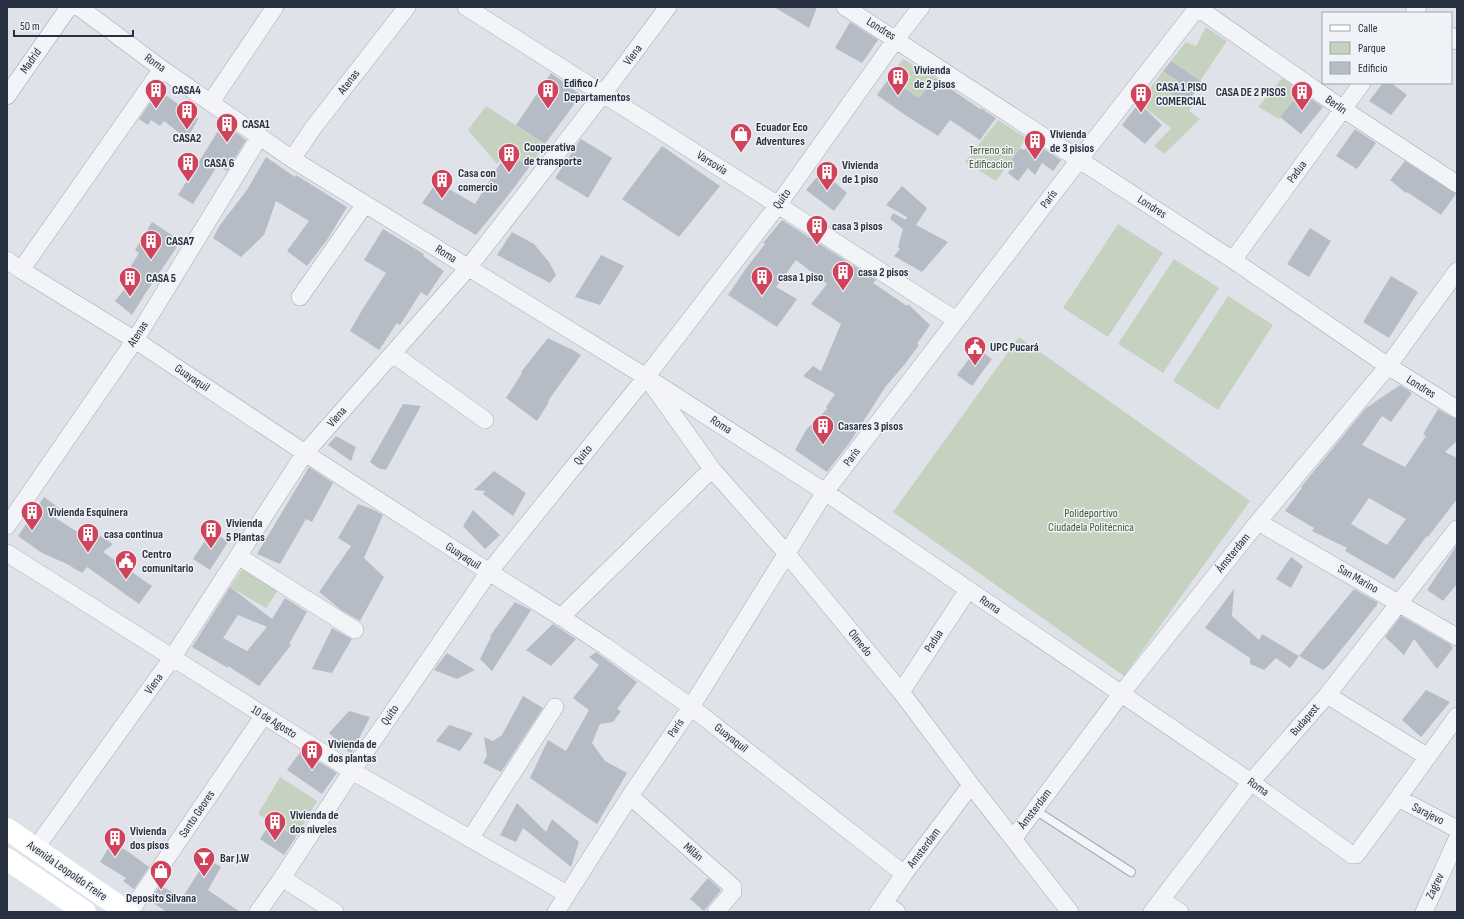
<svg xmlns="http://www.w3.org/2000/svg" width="1464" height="919" viewBox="0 0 1464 919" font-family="'Sofia Sans Condensed',sans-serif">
	<rect width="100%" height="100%" fill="#dfe3e9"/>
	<!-- green -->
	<path fill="#c5d2c0" d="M 1206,27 L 1227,41 L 1200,81 L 1171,61 L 1186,42 L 1196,46 Z
		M 903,59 L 935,77 L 919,98 L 889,78 Z
		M 1163,71 L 1178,81 L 1169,92 L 1192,107 L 1189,111 L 1200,119 L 1164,154 L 1154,146 L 1171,128 L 1139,103 Z
		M 1282,78 L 1303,90 L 1279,119 L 1258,107 Z
		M 486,106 L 545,144 L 530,166 L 506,154 L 497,164 L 468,130 Z
		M 998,120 L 1027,138 L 996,181 L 965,162 Z
		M 1118,224 L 1163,253 L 1108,337 L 1063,308 Z
		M 1174,259 L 1219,288 L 1163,373 L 1118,344 Z
		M 1228,296 L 1273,325 L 1218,410 L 1173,381 Z
		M 1019,337 L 1250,501 L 1124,676 L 893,512 Z
		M 245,565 L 281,586 L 266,608 L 230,587 Z
		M 280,777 L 317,801 L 296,837 L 258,814 Z"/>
	<!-- building -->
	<path fill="#b6bcc5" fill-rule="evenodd" d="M 774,7 L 817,7 L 809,28 Z
		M 850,22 L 878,40 L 862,63 L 835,48 Z
		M 1171,61 L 1202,82 L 1187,103 L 1169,92 L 1178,81 L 1163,71 Z
		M 551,73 L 581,95 L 545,144 L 516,125 Z
		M 889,78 L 919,98 L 935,78 L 980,109 L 981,108 L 996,118 L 980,140 L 950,120 L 938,136 L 905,115 L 877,95 Z
		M 1383,83 L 1391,83 L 1407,95 L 1391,115 L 1369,101 Z
		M 159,90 L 198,119 L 187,139 L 164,121 L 160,126 L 151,120 L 148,125 L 139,119 Z
		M 1301,92 L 1323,107 L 1301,134 L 1280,117 Z
		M 1139,103 L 1162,125 L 1145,144 L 1122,125 Z
		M 223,123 L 246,140 L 227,171 L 218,165 L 193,204 L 178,195 Z
		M 1355,129 L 1376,143 L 1357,169 L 1336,156 Z
		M 581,139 L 612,158 L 588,198 L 555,178 Z
		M 1033,142 L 1061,160 L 1053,171 L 1042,163 L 1035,175 L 1028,168 L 1018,181 L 1008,173 L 1010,170 L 1006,168 L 1020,148 L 1024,150 L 1030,143 L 1032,144 Z
		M 662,146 L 720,186 L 679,237 L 622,199 Z
		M 506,154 L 530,166 L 510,193 L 476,235 L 422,203 L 437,182 L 475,204 Z
		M 266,157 L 295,177 L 296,175 L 347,207 L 327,240 L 307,266 L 287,251 L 309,221 L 276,201 L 264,235 L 241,257 L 213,238 L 220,225 L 247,190 Z
		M 1405,161 L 1456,194 L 1441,215 L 1407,192 L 1406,193 L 1390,180 Z
		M 822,171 L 847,193 L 834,211 L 806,190 Z
		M 902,186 L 927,208 L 916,225 L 948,242 L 922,272 L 894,256 L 900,249 L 898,247 L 903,229 L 890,219 L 893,213 L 906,220 L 907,217 L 886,205 Z
		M 782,220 L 876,280 L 873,283 L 907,306 L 908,304 L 930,325 L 917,344 L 919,345 L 905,364 L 886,386 L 850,442 L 827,472 L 795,450 L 806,430 L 827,409 L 826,407 L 835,394 L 803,376 L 813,366 L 821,371 L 841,324 L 811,304 L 827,284 L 796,260 L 776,287 L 797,299 L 777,327 L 728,295 L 747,267 L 765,244 L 763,243 Z
		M 152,222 L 181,241 L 145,294 L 132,315 L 115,301 L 136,274 L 129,269 L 139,253 L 135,250 Z
		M 1310,228 L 1331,241 L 1309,277 L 1287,264 Z
		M 383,229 L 424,254 L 423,256 L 444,271 L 427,296 L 421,292 L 400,325 L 397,323 L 379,350 L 350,331 L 362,310 L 386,273 L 364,260 Z
		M 512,232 L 534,244 L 549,262 L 556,275 L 550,283 L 497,255 Z
		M 601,255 L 624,266 L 600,305 L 575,297 Z
		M 1391,276 L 1418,292 L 1389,338 L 1363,322 Z
		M 548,338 L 570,349 L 570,348 L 581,355 L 548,401 L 549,402 L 537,421 L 506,398 L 522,373 L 521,372 Z
		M 977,348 L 992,359 L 972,386 L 957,375 Z
		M 1400,385 L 1412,393 L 1391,422 L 1382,416 L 1362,445 L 1405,467 L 1426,436 L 1423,434 L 1438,409 L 1452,417 L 1457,419 L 1457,441 L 1445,452 L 1457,458 L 1457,499 L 1428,537 L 1427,536 L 1394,579 L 1345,551 L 1347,548 L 1312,531 L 1314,528 L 1285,511 L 1302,488 L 1301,487 L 1366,408 ZM 1369,498 L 1406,519 L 1387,545 L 1351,524 Z
		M 403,404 L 421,406 L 386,470 L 378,468 L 370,462 Z
		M 336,436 L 356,447 L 351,461 L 328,445 Z
		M 309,467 L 333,483 L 312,522 L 306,519 L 280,564 L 257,554 Z
		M 494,471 L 526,493 L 513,516 L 483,494 L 485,491 L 474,490 Z
		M 44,497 L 60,509 L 54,517 L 85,537 L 87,528 L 113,544 L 103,552 L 152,586 L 139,604 L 87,567 L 82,573 L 67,564 L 42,553 L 18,536 Z
		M 358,504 L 372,509 L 383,515 L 364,558 L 384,577 L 360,621 L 341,610 L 319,592 L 351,546 L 338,538 Z
		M 473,510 L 500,535 L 485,549 L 463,526 Z
		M 212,530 L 228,542 L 210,570 L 193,559 Z
		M 1457,545 L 1457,584 L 1443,601 L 1427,590 Z
		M 1291,557 L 1303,566 L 1291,588 L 1276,579 Z
		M 230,587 L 272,619 L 285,598 L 307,612 L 289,644 L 291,645 L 259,686 L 228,666 L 228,668 L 192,647 ZM 238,615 L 267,627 L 247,651 L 223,638 Z
		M 1234,589 L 1232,616 L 1259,640 L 1262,634 L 1299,656 L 1290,668 L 1276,658 L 1264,670 L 1250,664 L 1250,658 L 1205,628 Z
		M 1354,589 L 1377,602 L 1377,605 L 1329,665 L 1323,670 L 1299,656 Z
		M 515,602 L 531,610 L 492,671 L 480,659 L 491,637 L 490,636 Z
		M 1401,616 L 1450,644 L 1453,648 L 1437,669 L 1414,639 L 1404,655 L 1385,637 Z
		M 553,624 L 576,639 L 551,666 L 526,650 Z
		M 332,628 L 352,639 L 332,673 L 312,669 Z
		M 596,652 L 637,682 L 617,709 L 621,711 L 613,722 L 600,724 L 592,743 L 605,761 L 627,773 L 597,824 L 530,778 L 548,740 L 566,751 L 589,710 L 573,698 L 599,665 L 589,657 Z
		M 447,653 L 475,670 L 457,679 L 434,670 Z
		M 1426,690 L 1450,702 L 1421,737 L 1402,720 Z
		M 523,696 L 543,708 L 501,772 L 483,763 L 487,756 L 484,737 L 493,741 L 502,735 Z
		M 349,711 L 370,717 L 351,754 L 329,733 Z
		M 449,725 L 473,733 L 460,751 L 436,741 Z
		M 301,751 L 337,773 L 322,794 L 287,770 Z
		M 517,803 L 546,832 L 552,819 L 579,842 L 571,867 L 523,828 L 516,842 L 500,835 Z
		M 269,821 L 296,837 L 284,855 L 260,839 L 266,830 Z
		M 112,842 L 130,853 L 149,867 L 134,889 L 123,881 L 126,878 L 100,862 Z
		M 207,859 L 221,867 L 208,890 L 240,912 L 167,912 L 150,901 L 160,885 L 182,898 Z
		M 708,878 L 721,890 L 704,911 L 690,899 Z"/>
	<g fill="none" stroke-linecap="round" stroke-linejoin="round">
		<!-- lane casing -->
		<g stroke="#a4aab3" stroke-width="10">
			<path id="lane" d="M 1035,810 L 1131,872"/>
		</g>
		<!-- street casing -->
		<g stroke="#a4aab3" stroke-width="18">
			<path id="street" d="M 79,7 L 162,69 L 292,159 L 646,377 L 825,492 L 1251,782 L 1352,855 L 1356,855 L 1398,798 L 1457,716
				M 466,7 L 778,205 L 956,320
				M 845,7 L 1233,260 L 1388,366 L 1457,409
				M 1198,8 L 1343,109 L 1457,184
				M 1414,13 L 1418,7
				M 1451,36 L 1457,41
				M 7,96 L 69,7
				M 211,102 L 275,7
				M 292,159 L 313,128 L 407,7
				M 7,260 L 21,270 L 135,340 L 305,453 L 489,572 L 561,617 L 605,646 L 691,707 L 904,874
				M 1233,260 L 1362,83
				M 21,270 L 162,69
				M 300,297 L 365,204
				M 393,354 L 485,420
				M 653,386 L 712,469 L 787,554 L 901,692 L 971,785 L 1070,912
				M 1258,522 L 1457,637
				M 7,526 L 135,340 L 260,136
				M 7,553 L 352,771 L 567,894
				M 238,556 L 355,630
				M 561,617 L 712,469
				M 901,692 L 968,590
				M 1327,695 L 1428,757
				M 630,796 L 733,887 L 733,892 L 716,912
				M 1398,798 L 1457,829
				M 470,839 L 555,707
				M 1013,839 L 1121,694 L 1258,522 L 1388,366 L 1457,271
				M 35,849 L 172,658 L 305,453 L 468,268 L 603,94 L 668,7
				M 282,878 L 335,912
				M 1161,900 L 1180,912
				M 884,903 L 897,912
				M 130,912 L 264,715
				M 258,912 L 282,878 L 352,771 L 489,572 L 646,377 L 778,205 L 896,39 L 921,7
				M 556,912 L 630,796 L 691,707 L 825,492 L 1079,160 L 1198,7
				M 878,912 L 904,874 L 971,785
				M 1152,912 L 1251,782 L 1327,695 L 1457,529
				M 1424,912 L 1457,839"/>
		</g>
		<!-- lane -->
		<use href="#lane" stroke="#f2f4f7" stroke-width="8"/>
		<!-- street -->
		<use href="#street" stroke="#f2f4f7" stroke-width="17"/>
		<!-- secondary -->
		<path stroke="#fff" stroke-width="22" d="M 7,829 L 127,912
			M 7,859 L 85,912"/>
	</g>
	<!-- icons -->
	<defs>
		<g id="building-pin" transform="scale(1.15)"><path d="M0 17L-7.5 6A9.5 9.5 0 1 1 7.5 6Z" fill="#cf435c" stroke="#eff2f6"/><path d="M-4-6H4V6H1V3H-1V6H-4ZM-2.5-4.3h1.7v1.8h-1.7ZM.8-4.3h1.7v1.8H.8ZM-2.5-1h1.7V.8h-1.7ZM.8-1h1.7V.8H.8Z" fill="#fff"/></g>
		<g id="shop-pin" transform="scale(1.15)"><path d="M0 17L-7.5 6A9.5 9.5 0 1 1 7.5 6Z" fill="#cf435c" stroke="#eff2f6"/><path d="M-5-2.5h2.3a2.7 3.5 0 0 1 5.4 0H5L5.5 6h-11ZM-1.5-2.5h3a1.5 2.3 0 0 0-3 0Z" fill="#fff"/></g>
		<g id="civic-pin" transform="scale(1.15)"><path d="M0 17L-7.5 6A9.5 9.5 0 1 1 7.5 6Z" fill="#cf435c" stroke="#eff2f6"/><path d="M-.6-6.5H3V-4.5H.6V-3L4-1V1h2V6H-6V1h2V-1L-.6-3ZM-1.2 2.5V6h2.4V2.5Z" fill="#fff"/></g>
		<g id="bar-pin" transform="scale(1.15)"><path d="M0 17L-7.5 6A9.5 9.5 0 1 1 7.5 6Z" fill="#cf435c" stroke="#eff2f6"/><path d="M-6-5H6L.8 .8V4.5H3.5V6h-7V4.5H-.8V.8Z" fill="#fff"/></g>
	</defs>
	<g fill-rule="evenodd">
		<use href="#building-pin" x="898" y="77"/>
		<use href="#building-pin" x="156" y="90"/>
		<use href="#building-pin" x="548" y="90"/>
		<use href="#building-pin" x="1302" y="92"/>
		<use href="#building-pin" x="1141" y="94"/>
		<use href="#building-pin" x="187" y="111"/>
		<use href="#building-pin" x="227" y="124"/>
		<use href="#shop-pin" x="741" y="134"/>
		<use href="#building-pin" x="1035" y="141"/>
		<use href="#building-pin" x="509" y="154"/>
		<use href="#building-pin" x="188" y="163"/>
		<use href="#building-pin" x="827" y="172"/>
		<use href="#building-pin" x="442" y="180"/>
		<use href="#building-pin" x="817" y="226"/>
		<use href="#building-pin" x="151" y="241"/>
		<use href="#building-pin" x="843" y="272"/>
		<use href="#building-pin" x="762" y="277"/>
		<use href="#building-pin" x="130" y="278"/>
		<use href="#civic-pin" x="975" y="347"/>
		<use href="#building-pin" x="823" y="426"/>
		<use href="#building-pin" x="32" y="512"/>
		<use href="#building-pin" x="211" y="530"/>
		<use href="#building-pin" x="88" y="534"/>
		<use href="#civic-pin" x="126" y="561"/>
		<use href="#building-pin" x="312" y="751"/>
		<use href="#building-pin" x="275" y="822"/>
		<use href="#building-pin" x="115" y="838"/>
		<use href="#bar-pin" x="204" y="858"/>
		<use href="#shop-pin" x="161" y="871"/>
	</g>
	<g text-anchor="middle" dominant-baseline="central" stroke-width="3" stroke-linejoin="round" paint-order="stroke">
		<!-- street labels -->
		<g font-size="12" fill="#283140" stroke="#eff2f6">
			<text transform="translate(881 29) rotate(32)">Londres</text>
			<text transform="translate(633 55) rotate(-53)">Viena</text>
			<text transform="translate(31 61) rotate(-55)">Madrid</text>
			<text transform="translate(155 63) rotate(36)">Roma</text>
			<text transform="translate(349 82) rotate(-52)">Atenas</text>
			<text transform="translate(1336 105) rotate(35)">Berlín</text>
			<text transform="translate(712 163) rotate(32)">Varsovia</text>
			<text transform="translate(1297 172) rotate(-54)">Padua</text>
			<text transform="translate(782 199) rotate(-54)">Quito</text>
			<text transform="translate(1049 199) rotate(-53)">París</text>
			<text transform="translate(1152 207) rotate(33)">Londres</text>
			<text transform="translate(446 254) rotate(32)">Roma</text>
			<text transform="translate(138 334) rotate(-57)">Atenas</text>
			<text transform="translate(192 378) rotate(34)">Guayaquil</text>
			<text transform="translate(1421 387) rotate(32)">Londres</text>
			<text transform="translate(337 417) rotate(-49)">Viena</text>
			<text transform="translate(721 425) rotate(33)">Roma</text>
			<text transform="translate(583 455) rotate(-51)">Quito</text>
			<text transform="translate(852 457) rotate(-53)">París</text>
			<text transform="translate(1233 553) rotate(-51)">Ámsterdam</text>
			<text transform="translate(463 556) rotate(33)">Guayaquil</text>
			<text transform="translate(1358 579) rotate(30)">San Marino</text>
			<text transform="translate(990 605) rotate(34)">Roma</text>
			<text transform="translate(934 641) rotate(-57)">Padua</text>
			<text transform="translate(860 643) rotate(51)">Olmedo</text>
			<text transform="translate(154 684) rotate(-54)">Viena</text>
			<text transform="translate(390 715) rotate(-55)">Quito</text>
			<text transform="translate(1305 720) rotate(-49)">Budapest</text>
			<text transform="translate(274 722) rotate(32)">10 de Agosto</text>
			<text transform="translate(676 728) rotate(-56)">París</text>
			<text transform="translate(731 738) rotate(38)">Guayaquil</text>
			<text transform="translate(1258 787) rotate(36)">Roma</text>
			<text transform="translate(1035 809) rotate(-53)">Ámsterdam</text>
			<text transform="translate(197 814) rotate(-56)">Santo Geores</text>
			<text transform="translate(1428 814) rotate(27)">Sarajevo</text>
			<text transform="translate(924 848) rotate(-53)">Amsterdam</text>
			<text transform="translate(693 852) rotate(41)">Milán</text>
			<text transform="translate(67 871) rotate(35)">Avenida Leopoldo Freire</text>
			<text transform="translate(1435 886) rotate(-65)">Zagrev</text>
		</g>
		<!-- poi labels -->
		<g font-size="12" font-weight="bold" fill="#283140" stroke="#eff2f6" text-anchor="start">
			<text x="914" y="70">Vivienda<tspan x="914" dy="14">de 2 pisos</tspan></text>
			<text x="564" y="83">Edifico /<tspan x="564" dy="14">Departamentos</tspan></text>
			<text x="1156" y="87">CASA 1 PISO<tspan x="1156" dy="14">COMERCIAL</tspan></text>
			<text x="172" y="90">CASA4</text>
			<text x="1286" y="92" text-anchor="end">CASA DE 2 PISOS</text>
			<text x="242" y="124">CASA1</text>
			<text x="756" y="127">Ecuador Eco<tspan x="756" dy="14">Adventures</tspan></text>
			<text x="1050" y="134">Vivienda<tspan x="1050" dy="14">de 3 pisios</tspan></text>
			<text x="187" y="138" text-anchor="middle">CASA2</text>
			<text x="524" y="147">Cooperativa<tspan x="524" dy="14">de transporte</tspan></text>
			<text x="204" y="163">CASA 6</text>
			<text x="842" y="165">Vivienda<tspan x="842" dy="14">de 1 piso</tspan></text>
			<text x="458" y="173">Casa con<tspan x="458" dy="14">comercio</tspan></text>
			<text x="832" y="226">casa 3 pisos</text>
			<text x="166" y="241">CASA7</text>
			<text x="858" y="272">casa 2 pisos</text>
			<text x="778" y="277">casa 1 piso</text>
			<text x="146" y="278">CASA 5</text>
			<text x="990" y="347">UPC Pucará</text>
			<text x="838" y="426">Casares 3 pisos</text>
			<text x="48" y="512">Vivienda Esquinera</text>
			<text x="226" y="523">Vivienda<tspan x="226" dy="14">5 Plantas</tspan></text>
			<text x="104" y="534">casa continua</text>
			<text x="142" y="554">Centro<tspan x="142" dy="14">comunitario</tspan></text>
			<text x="328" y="744">Vivienda de<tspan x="328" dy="14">dos plantas</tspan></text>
			<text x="290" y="815">Vivienda de<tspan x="290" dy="14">dos niveles</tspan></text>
			<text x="130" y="831">Vivienda<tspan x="130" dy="14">dos pisos</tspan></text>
			<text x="220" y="858">Bar J.W</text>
			<text x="161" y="898" text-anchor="middle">Deposito Silvana</text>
		</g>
		<!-- park labels -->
		<g font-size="12" fill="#3d5c35" stroke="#eff2f6">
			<text x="991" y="150">Terreno sin<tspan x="991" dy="14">Edificacion</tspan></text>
			<text x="1091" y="513">Polideportivo<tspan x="1091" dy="14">Ciudadela Politécnica</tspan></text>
		</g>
	</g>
	<!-- border -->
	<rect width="1464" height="919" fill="none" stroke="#283140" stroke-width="16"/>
	<!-- legend -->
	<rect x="1322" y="12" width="130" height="72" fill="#eff2f6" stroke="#9fa5ad"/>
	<rect x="1330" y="25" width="20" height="6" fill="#ffffff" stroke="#9fa5ad"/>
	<text x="1358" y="32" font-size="12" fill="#283140">Calle</text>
	<rect x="1330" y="42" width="20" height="12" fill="#c5d2c0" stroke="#9fa5ad"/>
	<text x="1358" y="52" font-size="12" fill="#283140">Parque</text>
	<rect x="1330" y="62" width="20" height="12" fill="#b6bcc5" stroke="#9fa5ad"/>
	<text x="1358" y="72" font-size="12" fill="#283140">Edificio</text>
	<!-- scale -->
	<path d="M14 30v6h119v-6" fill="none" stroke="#283140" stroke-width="2"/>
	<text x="20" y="30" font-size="12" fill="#283140" stroke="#eff2f6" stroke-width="3" paint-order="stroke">50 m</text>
</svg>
